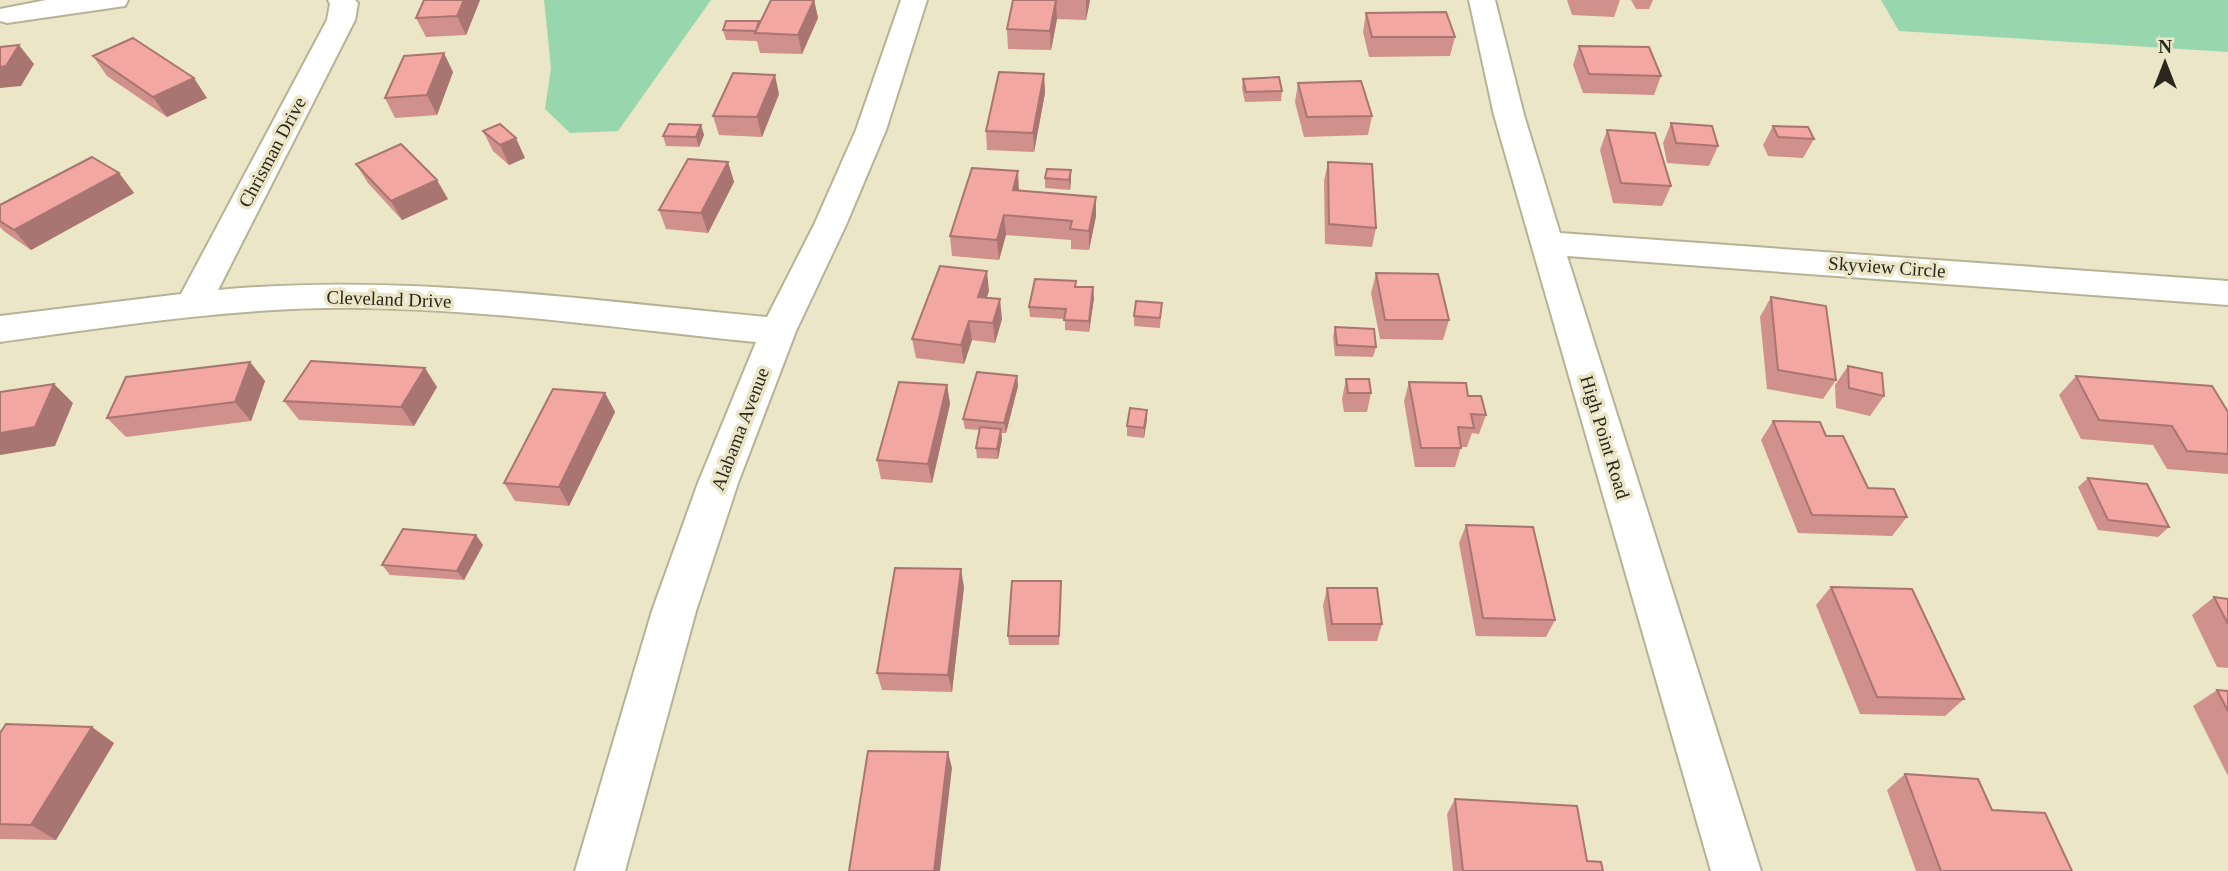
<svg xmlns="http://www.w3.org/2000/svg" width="2228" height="871" viewBox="0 0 2228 871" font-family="Georgia,serif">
	<rect width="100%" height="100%" fill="#ebe6c7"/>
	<!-- green -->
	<path fill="#98d6ae" d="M 544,0 L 711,0 L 618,131 L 570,133 L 545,109 L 551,68 Z
		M 1881,0 L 2228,0 L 2228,52 L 1899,31 Z"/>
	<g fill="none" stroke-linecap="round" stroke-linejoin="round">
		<!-- street casing -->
		<g stroke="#b7b295" stroke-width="4">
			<path id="street" d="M 46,0 L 128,0 L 125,6 L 7,23 L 0,21 L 0,9 Z
				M 328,0 L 355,0 L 358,3 L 355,20 L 218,290 C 401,273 584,300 767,317 L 814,225 L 856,130 L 901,0 L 927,0 L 886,130 L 846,225 L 796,331 L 738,483 L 696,611 L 625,871 L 575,871 L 652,611 L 698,483 L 756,342 C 626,329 495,310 364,308 C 242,306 121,325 0,342 L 0,316 L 181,294 L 327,20 L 330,4 Z
				M 1469,0 L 1495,0 L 1524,115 L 1560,233 L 2228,281 L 2228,305 L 1567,256 L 1761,871 L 1711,871 L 1494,115 Z"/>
		</g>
		<!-- street -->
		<use href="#street" fill="#fff" fill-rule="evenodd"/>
	</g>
	<!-- wall -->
	<path fill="#d0908b" d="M 424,0 L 480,0 L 466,35 L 426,37 L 416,18 Z
		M 814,0 L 818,18 L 802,54 L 760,53 L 757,41 L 726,40 L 723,30 L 760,24 Z
		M 1013,0 L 1090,0 L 1086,20 L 1057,19 L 1051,50 L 1008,49 L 1007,29 Z
		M 1567,0 L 1620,0 L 1614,17 L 1572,15 Z
		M 1631,0 L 1653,0 L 1649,9 L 1636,9 Z
		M 1366,13 L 1455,37 L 1450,56 L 1369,57 L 1363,32 Z
		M 1579,46 L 1661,76 L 1654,95 L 1583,93 L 1573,65 Z
		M 93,56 L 207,98 L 167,117 L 107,76 Z
		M 453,72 L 437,115 L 395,118 L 385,98 Z
		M 1044,74 L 1045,93 L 1034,152 L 987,150 L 986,131 Z
		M 1243,79 L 1282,91 L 1281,101 L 1245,102 L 1242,89 Z
		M 1298,83 L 1372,116 L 1368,135 L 1304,137 L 1295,102 Z
		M 779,94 L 762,137 L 719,135 L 713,116 Z
		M 1671,123 L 1718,146 L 1709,166 L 1667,163 L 1663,143 Z
		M 701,125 L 704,135 L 699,147 L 666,146 L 663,136 Z
		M 1773,126 L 1814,139 L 1803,158 L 1768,156 L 1763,145 Z
		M 1607,130 L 1671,186 L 1662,206 L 1613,203 L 1600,150 Z
		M 483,131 L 525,158 L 509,165 L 493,151 Z
		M 728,162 L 734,182 L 708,233 L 666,229 L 659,210 Z
		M 1328,162 L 1376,228 L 1372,247 L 1325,244 L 1324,181 Z
		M 356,164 L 448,199 L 402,220 L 368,183 Z
		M 1071,170 L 1071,180 L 1070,190 L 1045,188 L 1045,178 Z
		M 119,173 L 134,193 L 31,250 L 5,232 L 0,227 L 0,205 Z
		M 1019,191 L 1096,197 L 1096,216 L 1089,250 L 1071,249 L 1071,240 L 1006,235 L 999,260 L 952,256 L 950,236 Z
		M 1376,273 L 1449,320 L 1443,340 L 1380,339 L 1371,293 Z
		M 1076,287 L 1094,298 L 1089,332 L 1065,330 L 1065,319 L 1030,317 L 1029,307 Z
		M 989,291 L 986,298 L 1002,319 L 995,343 L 972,340 L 964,364 L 916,358 L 912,339 Z
		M 1771,297 L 1836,380 L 1823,399 L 1767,389 L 1760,317 Z
		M 1161,313 L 1160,328 L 1134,326 L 1134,316 Z
		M 1335,327 L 1376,347 L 1373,357 L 1335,356 L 1333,337 Z
		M 250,362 L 265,381 L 251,421 L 126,437 L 107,418 Z
		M 1848,366 L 1884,396 L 1870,416 L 1836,408 L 1835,385 Z
		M 1017,376 L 1018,386 L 1006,433 L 1001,433 L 1002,439 L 998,459 L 977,458 L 976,448 L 980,430 L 965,429 L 963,419 Z
		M 2076,376 L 2228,412 L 2228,474 L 2167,469 L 2153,445 L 2081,439 L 2059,395 Z
		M 1346,379 L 1371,393 L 1367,412 L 1344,412 L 1342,399 Z
		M 1409,382 L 1468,396 L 1486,415 L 1479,434 L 1472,433 L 1467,447 L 1461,447 L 1455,467 L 1415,467 L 1404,401 Z
		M 947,385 L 950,404 L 932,483 L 881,479 L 877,460 Z
		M 437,387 L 414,426 L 299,420 L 284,401 Z
		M 605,393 L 615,412 L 569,506 L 515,501 L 504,483 Z
		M 1147,410 L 1144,438 L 1127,436 L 1127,426 Z
		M 1773,421 L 1826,436 L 1868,488 L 1907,517 L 1892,536 L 1798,533 L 1761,440 Z
		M 2088,478 L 2169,527 L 2158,537 L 2098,530 L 2078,487 Z
		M 1466,525 L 1555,620 L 1546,637 L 1476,636 L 1459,543 Z
		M 483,545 L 464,580 L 390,575 L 382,565 Z
		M 1061,581 L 1059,645 L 1009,645 L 1008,636 Z
		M 964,587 L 952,692 L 882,690 L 877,673 Z
		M 1831,587 L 1964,699 L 1945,716 L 1860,714 L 1816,605 Z
		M 1327,588 L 1382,624 L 1377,641 L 1328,641 L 1323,606 Z
		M 2214,597 L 2228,599 L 2228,668 L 2217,667 L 2192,615 Z
		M 2217,690 L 2228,691 L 2228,776 L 2193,706 Z
		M 0,733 L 114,743 L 56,840 L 0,839 Z
		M 1905,774 L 1992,810 L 2072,871 L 1916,871 L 1887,790 Z
		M 1455,799 L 1587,861 L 1603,871 L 1453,871 L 1447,814 Z"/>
	<!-- shaded-wall -->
	<path fill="#a97571" d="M 464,0 L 480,0 L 466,35 L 457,16 Z
		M 814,0 L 818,18 L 802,54 L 798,35 Z
		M 1056,0 L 1057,19 L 1051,50 L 1050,31 Z
		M 1086,0 L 1090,0 L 1086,20 Z
		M 19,45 L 34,64 L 21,86 L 0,88 L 0,67 Z
		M 444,53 L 453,72 L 437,115 L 427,95 Z
		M 1044,74 L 1045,93 L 1034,152 L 1033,133 Z
		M 775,75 L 779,94 L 762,137 L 757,117 Z
		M 194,78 L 207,98 L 167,117 L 153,97 Z
		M 701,125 L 704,135 L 699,147 L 696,137 Z
		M 516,138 L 525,158 L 509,165 L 500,145 Z
		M 728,162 L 734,182 L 708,233 L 701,213 Z
		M 1071,170 L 1071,180 L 1070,190 L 1069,180 Z
		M 1018,171 L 1019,191 L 1013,190 Z
		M 119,173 L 134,193 L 31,250 L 14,230 Z
		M 437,180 L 448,199 L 402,220 L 391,201 Z
		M 1096,197 L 1096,216 L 1089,250 L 1089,231 Z
		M 1004,215 L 1006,235 L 999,260 L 997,240 Z
		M 987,271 L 989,291 L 980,316 L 978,297 Z
		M 1093,287 L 1094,298 L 1089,332 L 1089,321 Z
		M 1000,299 L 1002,319 L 995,343 L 993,323 Z
		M 969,321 L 972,340 L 964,364 L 961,345 Z
		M 250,362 L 265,381 L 251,421 L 235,402 Z
		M 425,368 L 437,387 L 414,426 L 401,407 Z
		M 1017,376 L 1018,386 L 1006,433 L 1004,423 Z
		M 54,384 L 73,403 L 55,446 L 0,455 L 0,433 Z
		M 947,385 L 950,404 L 932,483 L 928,464 Z
		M 605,393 L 615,412 L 569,506 L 559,487 Z
		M 1147,410 L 1147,420 L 1144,438 L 1144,428 Z
		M 1001,429 L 1002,439 L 998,459 L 997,449 Z
		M 476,535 L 483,545 L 464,580 L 457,571 Z
		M 961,569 L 964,587 L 952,692 L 948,675 Z
		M 92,727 L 114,743 L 56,840 L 31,825 Z
		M 948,752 L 952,768 L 940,871 L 934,871 Z"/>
	<!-- building -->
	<path fill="#f2a7a2" stroke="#a97571" stroke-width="2" d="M 424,0 L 464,0 L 457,16 L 416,18 Z
		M 771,0 L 814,0 L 798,35 L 755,33 Z
		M 1013,0 L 1056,0 L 1050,31 L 1007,29 Z
		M 1446,12 L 1455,37 L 1372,37 L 1366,13 Z
		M 726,21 L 759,21 L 756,31 L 723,30 Z
		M 133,38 L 194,78 L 153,97 L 93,56 Z
		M 19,45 L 6,66 L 0,67 L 0,47 Z
		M 1579,46 L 1649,47 L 1661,76 L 1589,74 Z
		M 444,53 L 427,95 L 385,98 L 404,56 Z
		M 999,72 L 1044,74 L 1033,133 L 986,131 Z
		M 733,73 L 775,75 L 757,117 L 713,116 Z
		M 1279,77 L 1282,91 L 1246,92 L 1243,79 Z
		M 1361,81 L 1372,116 L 1307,117 L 1298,83 Z
		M 1671,123 L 1712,126 L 1718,146 L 1676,143 Z
		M 500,124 L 516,138 L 500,145 L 483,131 Z
		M 669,124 L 701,125 L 696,137 L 663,136 Z
		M 1773,126 L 1808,127 L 1814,139 L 1778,137 Z
		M 1607,130 L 1655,133 L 1671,186 L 1621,183 Z
		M 401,144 L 437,180 L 391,201 L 356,164 Z
		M 92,157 L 119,173 L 14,230 L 0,221 L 0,205 Z
		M 688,159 L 728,162 L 701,213 L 659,210 Z
		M 1328,162 L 1372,164 L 1376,228 L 1329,224 Z
		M 972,168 L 1018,171 L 1013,190 L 1096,197 L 1089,231 L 1070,229 L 1072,221 L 1004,215 L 997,240 L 950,236 Z
		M 1047,169 L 1071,170 L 1069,180 L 1045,178 Z
		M 940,266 L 987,271 L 978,297 L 1000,299 L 993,323 L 969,321 L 961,345 L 912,339 Z
		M 1376,273 L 1438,274 L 1449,320 L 1385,320 Z
		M 1035,279 L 1076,281 L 1075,287 L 1093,287 L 1089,321 L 1064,320 L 1066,309 L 1029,307 Z
		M 1771,297 L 1826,306 L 1836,380 L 1778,370 Z
		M 1136,301 L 1162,303 L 1160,318 L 1134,316 Z
		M 1335,327 L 1374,329 L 1376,347 L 1337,345 Z
		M 311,361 L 425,368 L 401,407 L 284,401 Z
		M 250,362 L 235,402 L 107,418 L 126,377 Z
		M 1848,366 L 1882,373 L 1884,396 L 1849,388 Z
		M 977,372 L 1017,376 L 1004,423 L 963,419 Z
		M 2076,376 L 2212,386 L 2228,412 L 2228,454 L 2187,451 L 2172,426 L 2099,420 Z
		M 1346,379 L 1369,379 L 1371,393 L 1348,393 Z
		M 899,382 L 947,385 L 928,464 L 877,460 Z
		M 1409,382 L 1466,383 L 1468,396 L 1481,396 L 1486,415 L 1471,414 L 1474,428 L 1458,427 L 1461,448 L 1421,448 Z
		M 54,384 L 35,427 L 0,433 L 0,392 Z
		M 553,389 L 605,393 L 559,487 L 504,483 Z
		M 1130,408 L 1147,410 L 1144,428 L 1127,426 Z
		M 1773,421 L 1820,422 L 1826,436 L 1843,436 L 1868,488 L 1894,489 L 1907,517 L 1812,515 Z
		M 980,427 L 1001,429 L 997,449 L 976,448 Z
		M 2088,478 L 2147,484 L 2169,527 L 2108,520 Z
		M 1466,525 L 1533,527 L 1555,620 L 1483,618 Z
		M 403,529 L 476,535 L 457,571 L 382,565 Z
		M 895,568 L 961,569 L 948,675 L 877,673 Z
		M 1012,581 L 1061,581 L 1059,636 L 1008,636 Z
		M 1831,587 L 1912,589 L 1964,699 L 1877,697 Z
		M 1327,588 L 1377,588 L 1382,624 L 1332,624 Z
		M 2214,597 L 2228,599 L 2228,624 Z
		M 2217,690 L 2228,691 L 2228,711 Z
		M 6,724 L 92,727 L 31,825 L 0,824 L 0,733 Z
		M 868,751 L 948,752 L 934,871 L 849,871 Z
		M 1905,774 L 1978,779 L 1992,810 L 2045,813 L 2072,871 L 1941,871 Z
		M 1455,799 L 1577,806 L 1587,861 L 1601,862 L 1603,871 L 1463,871 Z"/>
	<g text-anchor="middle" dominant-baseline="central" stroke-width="7" stroke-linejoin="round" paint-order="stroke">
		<!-- street labels -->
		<g font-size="19" fill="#2a281d" stroke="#ebe6c7">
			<text transform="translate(272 152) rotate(-62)">Chrisman Drive</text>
			<text transform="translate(1887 267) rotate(4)">Skyview Circle</text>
			<text transform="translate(389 299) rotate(2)">Cleveland Drive</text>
			<text transform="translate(740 429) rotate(-69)">Alabama Avenue</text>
			<text transform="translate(1605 437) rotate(73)">High Point Road</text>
		</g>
	</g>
	<!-- north arrow -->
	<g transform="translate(2165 63)" stroke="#ebe6c7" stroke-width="5" paint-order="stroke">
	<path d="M0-5L12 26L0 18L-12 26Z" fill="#2a281d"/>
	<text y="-10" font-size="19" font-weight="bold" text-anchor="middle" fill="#2a281d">N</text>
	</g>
</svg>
